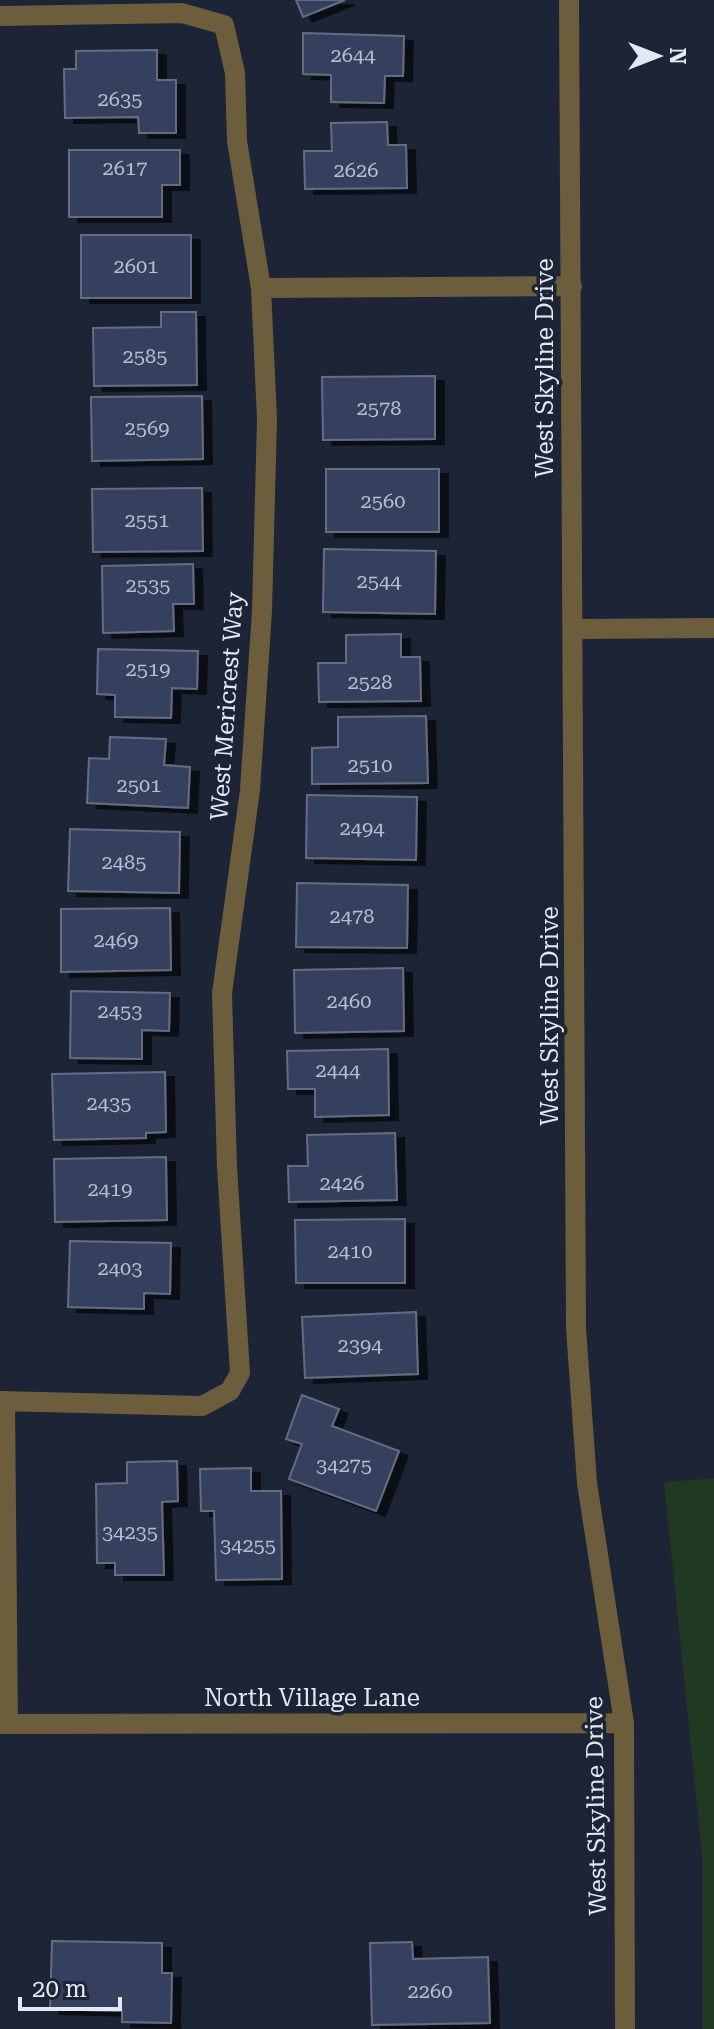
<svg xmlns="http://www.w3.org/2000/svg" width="714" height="2029" viewBox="0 0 714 2029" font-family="'Roboto Serif',serif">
	<defs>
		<filter id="shadow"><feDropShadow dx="9" dy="5" stdDeviation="0" flood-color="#0009"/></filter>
	</defs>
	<rect width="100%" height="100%" fill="#1d2435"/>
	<!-- green -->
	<path fill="#213822" d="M 714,1478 L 714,2029 L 702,2029 L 702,1856 L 664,1482 Z"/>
	<!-- building -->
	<path fill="#34415e" stroke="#646d81" stroke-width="2" filter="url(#shadow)" d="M 296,0 L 345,0 L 303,17 Z
		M 303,33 L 404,36 L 403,76 L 385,76 L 384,103 L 331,102 L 331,75 L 303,74 Z
		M 157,50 L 157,80 L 176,80 L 176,133 L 139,133 L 138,117 L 65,118 L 64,69 L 76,69 L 76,51 Z
		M 387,122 L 388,145 L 406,145 L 407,188 L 305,189 L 304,151 L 332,151 L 331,123 Z
		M 69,150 L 180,150 L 180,185 L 162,185 L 162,217 L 69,217 Z
		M 81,235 L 191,235 L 191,298 L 81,298 Z
		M 161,312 L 196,312 L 197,385 L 94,386 L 93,328 L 161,327 Z
		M 435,376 L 435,439 L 323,440 L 322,377 Z
		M 202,396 L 203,459 L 92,461 L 91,397 Z
		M 326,469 L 439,469 L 439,532 L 326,532 Z
		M 202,488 L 203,551 L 93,552 L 92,489 Z
		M 324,549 L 436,551 L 435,614 L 323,612 Z
		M 193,564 L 194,604 L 173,604 L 174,631 L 103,633 L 102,566 Z
		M 401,634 L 401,657 L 420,657 L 421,701 L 319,702 L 318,663 L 346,663 L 346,635 Z
		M 98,649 L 198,651 L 197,689 L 172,688 L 171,718 L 115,717 L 115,695 L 97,694 Z
		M 426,716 L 428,783 L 312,784 L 312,748 L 338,747 L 338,717 Z
		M 110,737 L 166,739 L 164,765 L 190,767 L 188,808 L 87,803 L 89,758 L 109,759 Z
		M 307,795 L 417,797 L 416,860 L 306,858 Z
		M 70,829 L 180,832 L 179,893 L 68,891 Z
		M 297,883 L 408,885 L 407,948 L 296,947 Z
		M 170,908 L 171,970 L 61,972 L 61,909 Z
		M 403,968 L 404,1031 L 295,1033 L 294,970 Z
		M 71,991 L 170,993 L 169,1031 L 142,1030 L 142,1059 L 70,1058 Z
		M 388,1049 L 389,1115 L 315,1117 L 315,1089 L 288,1089 L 287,1051 Z
		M 165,1072 L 166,1132 L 146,1133 L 146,1138 L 54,1140 L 52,1074 Z
		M 395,1133 L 397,1200 L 289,1202 L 288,1166 L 308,1166 L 307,1135 Z
		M 166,1157 L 167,1220 L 55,1222 L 54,1159 Z
		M 405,1219 L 405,1283 L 296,1283 L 295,1220 Z
		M 70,1241 L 171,1243 L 170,1294 L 144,1293 L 144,1309 L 68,1307 Z
		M 416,1312 L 418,1374 L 305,1378 L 302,1317 Z
		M 302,1395 L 339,1409 L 332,1426 L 399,1451 L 376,1511 L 289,1479 L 302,1444 L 286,1439 Z
		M 177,1461 L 178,1501 L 162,1502 L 164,1575 L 115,1575 L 115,1563 L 97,1563 L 96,1484 L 127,1483 L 127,1462 Z
		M 251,1468 L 251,1491 L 281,1491 L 282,1579 L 216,1580 L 214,1511 L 201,1511 L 200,1469 Z
		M 52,1941 L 162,1943 L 162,1973 L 172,1973 L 171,2023 L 122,2022 L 122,2011 L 50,2009 Z
		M 412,1942 L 413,1959 L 488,1957 L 490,2023 L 372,2025 L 370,1943 Z"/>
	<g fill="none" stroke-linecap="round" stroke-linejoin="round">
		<!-- minor -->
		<path stroke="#6c5d3d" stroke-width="20" d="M 569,0 L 576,1328 L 587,1483 L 624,1723 L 625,2029
			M 0,16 L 182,13 L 224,25 L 235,73 L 237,141 L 261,288 L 267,419 L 262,611 L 250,790 L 222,993 L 227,1167 L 240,1373 L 230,1391 L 202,1406 L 0,1401
			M 261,288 L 572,286
			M 575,629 L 714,628
			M 5,1401 L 8,1724
			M 0,1724 L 624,1723"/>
	</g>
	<g text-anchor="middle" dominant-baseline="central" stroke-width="7" stroke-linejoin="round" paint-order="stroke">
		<!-- number labels -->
		<g font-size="20" fill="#b7bece">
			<text x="353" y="55">2644</text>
			<text x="120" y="99">2635</text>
			<text x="125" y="168">2617</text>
			<text x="356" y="170">2626</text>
			<text x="136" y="266">2601</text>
			<text x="145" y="356">2585</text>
			<text x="379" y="408">2578</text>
			<text x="147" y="428">2569</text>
			<text x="383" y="501">2560</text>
			<text x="147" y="520">2551</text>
			<text x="379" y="581">2544</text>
			<text x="148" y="585">2535</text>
			<text x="148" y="669">2519</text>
			<text x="370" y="682">2528</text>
			<text x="370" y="765">2510</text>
			<text x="139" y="785">2501</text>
			<text x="362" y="828">2494</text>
			<text x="124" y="862">2485</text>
			<text x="352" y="916">2478</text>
			<text x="116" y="940">2469</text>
			<text x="349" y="1001">2460</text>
			<text x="120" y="1011">2453</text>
			<text x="338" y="1070">2444</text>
			<text x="109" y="1103">2435</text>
			<text x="342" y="1183">2426</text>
			<text x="110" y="1189">2419</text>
			<text x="350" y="1251">2410</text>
			<text x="120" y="1268">2403</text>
			<text x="360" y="1345">2394</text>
			<text x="344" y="1465">34275</text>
			<text x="130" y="1532">34235</text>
			<text x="248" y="1545">34255</text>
			<text x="430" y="1991">2260</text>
		</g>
		<!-- street labels -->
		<g font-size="24" fill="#e3e8f4" stroke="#1d2435">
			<text transform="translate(545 368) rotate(-90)">West Skyline Drive</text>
			<text transform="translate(227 706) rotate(-86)">West Mericrest Way</text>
			<text transform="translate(550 1016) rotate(-90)">West Skyline Drive</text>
			<text x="312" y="1698">North Village Lane</text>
			<text transform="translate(596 1806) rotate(-91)">West Skyline Drive</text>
		</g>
	</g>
	<!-- north arrow -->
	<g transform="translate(658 56) rotate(90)" stroke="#1d2435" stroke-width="6" paint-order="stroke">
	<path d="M0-6L14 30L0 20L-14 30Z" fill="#e3e8f4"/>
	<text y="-12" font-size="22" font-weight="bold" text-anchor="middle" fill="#e3e8f4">N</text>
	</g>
	<!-- scale -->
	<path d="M20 1997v12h100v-12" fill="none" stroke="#e3e8f4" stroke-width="4"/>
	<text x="32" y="1997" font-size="24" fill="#e3e8f4" stroke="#1d2435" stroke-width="6" paint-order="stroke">20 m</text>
</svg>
